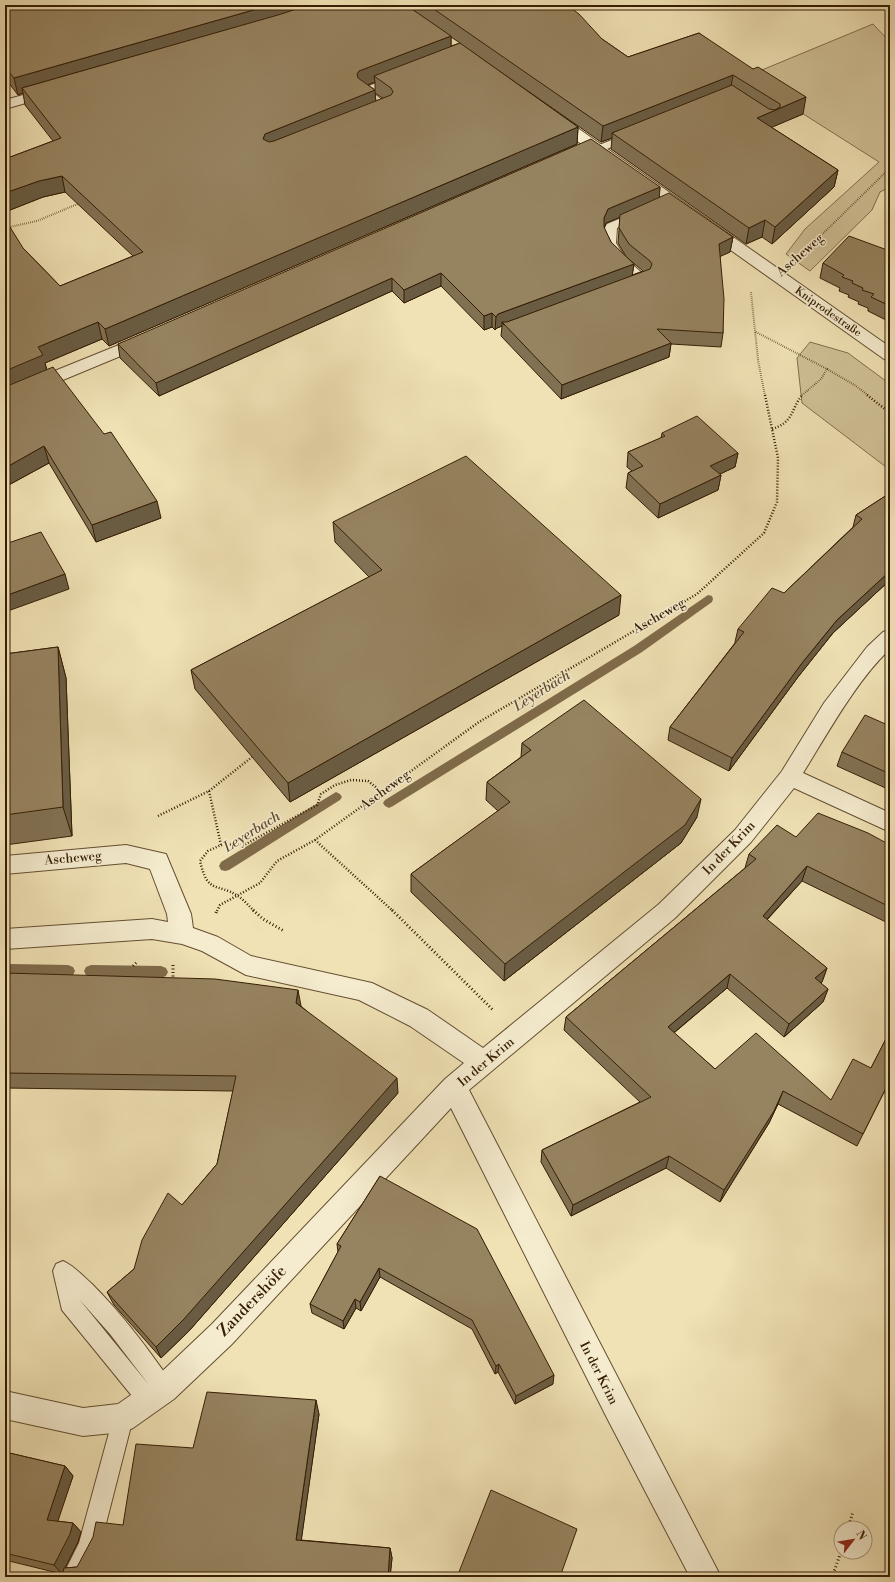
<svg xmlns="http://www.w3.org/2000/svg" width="895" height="1582" viewBox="0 0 895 1582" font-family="'Libre Bodoni',serif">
	<rect width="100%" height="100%" fill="#f0e2b5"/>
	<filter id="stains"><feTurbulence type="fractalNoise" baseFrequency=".005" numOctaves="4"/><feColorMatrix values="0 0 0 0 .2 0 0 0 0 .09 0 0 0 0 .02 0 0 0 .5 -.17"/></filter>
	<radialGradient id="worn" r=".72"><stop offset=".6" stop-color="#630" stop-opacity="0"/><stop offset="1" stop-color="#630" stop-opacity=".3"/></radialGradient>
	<!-- green -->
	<path fill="#d0c197" stroke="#826f4e" d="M 873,24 L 888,40 L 890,39 L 890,187 L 880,192 L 872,210 L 810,271 L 786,254 L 805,229 L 879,162 L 745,77 Z
		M 810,342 L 848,353 L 890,384 L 890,465 L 886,467 L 802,403 L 797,358 Z"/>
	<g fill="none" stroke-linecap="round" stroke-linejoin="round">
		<!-- stream -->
		<path fill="#7f6b4a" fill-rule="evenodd" d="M 708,595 L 712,596 L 713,599 L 712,602 L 642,652 L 393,806 L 389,808 L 385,806 L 383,803 L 385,800 L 634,646 Z
			M 336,792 L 340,794 L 342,797 L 340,800 L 229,870 L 225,871 L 221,870 L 219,866 L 221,862 Z
			M 11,964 L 68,965 L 73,967 L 75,971 L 73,975 L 68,977 L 11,976 L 6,974 L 5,971 L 6,966 Z
			M 91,965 L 161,966 L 166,968 L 168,972 L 166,976 L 161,978 L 91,977 L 86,975 L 84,971 L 86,967 Z"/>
		<!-- service casing -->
		<g stroke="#644e30" stroke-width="2">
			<path id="service" d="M 396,76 L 401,79 L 400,81 L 372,92 L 392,108 L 383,114 L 375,114 L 374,112 L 379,108 L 359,91 L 360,89 Z
				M 632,132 L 637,135 L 636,137 L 602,151 L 594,151 L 592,149 L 594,147 Z
				M 638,211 L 642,212 L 644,214 L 642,216 L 617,228 L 616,243 L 626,259 L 649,279 L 647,282 L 630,288 L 624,284 L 635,278 C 621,266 594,244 607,224 Z
				M 63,1261 C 74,1266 83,1276 92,1284 C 122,1314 147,1347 171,1382 L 174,1389 L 171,1396 L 164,1399 L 157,1396 L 158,1400 L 155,1407 L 148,1410 L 141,1407 L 62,1310 L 53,1271 L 56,1264 ZM 79,1299 L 110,1334 L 149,1385 Z
				M 123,1408 L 130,1411 L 133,1418 L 100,1547 L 85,1577 L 62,1577 L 79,1543 L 113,1418 L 116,1411 Z"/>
		</g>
		<!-- minor casing -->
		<g stroke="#644e30" stroke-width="2">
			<path id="minor" d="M 52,87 L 57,88 L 59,91 L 57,94 L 5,109 L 5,100 Z
				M 554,114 L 559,115 L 890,347 L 890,361 L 884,359 L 549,121 L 547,118 L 549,115 Z
				M 146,334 L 152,335 L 155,339 L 152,343 L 5,404 L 5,391 Z
				M 890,629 L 890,649 C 856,681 828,733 803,773 L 890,813 L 890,832 L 794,788 L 751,842 L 675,918 L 469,1090 L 721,1577 L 690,1577 L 607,1418 L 451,1108 L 232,1344 L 174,1399 L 133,1428 L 123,1432 L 83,1436 L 5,1419 L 5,1391 L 83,1408 L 118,1404 L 154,1379 L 212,1324 L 445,1079 L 464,1063 L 410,1026 L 359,1000 L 246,975 L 202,951 L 182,944 L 152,939 L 5,949 L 5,929 L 152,919 L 168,922 L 167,914 L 150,869 L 126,863 L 5,874 L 5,856 L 126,845 L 166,854 L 191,914 L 193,928 L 218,937 L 251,956 L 372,983 L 428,1010 L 483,1048 L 659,904 L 735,830 L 782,771 L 824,703 L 867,647 L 883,632 Z"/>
		</g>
		<!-- path-far2 -->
		<path stroke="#351d04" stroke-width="2" stroke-dasharray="0.5 1.5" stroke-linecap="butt" d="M 5,228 L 37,221 L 80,203
			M 799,257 L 890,168
			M 751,292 L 758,360 L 765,396
			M 756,332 L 827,369 L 821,379 L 801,396
			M 827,369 L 856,386 L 869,396"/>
		<!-- path-far1 -->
		<path stroke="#351d04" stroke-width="2.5" stroke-dasharray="1 2" stroke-linecap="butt" d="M 867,395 L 890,413
			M 772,429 C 794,422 790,411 802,395
			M 209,791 L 221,845
			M 158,816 L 209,791 L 252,757
			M 315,840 L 393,911
			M 217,911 L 220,905 L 260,883 L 277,861 L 315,840 L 479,722 L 697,594 L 764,533 L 777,502 L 778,458 L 765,395
			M 254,911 C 249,906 244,900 238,896 C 216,882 208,895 200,861 L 208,851 L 221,845 L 246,844 L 317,805 L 321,794 L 335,785 L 351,780 L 368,781 L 382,792"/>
		<!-- path -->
		<path stroke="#351d04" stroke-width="3" stroke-dasharray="1 2.5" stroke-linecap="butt" d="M 253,910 L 263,919 L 284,931
			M 392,910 L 494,1011
			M 216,913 L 217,910
			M 173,965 L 173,981
			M 133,966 L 137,962
			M 848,1528 L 853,1512
			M 832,1577 L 841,1552"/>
		<!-- service -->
		<use href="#service" fill="#f5eccf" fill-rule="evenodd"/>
		<!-- minor -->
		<use href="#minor" fill="#f5eccf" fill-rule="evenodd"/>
	</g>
	<!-- wall -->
	<path fill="#817153" stroke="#351d04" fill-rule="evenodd" d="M 5,5 L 567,5 L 602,39 L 628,57 L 699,33 L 803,114 L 771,127 L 838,170 L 834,187 L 772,244 L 762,237 L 746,244 L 611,149 L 612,138 L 601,142 L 472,52 L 578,127 L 577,144 L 109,346 L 102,339 L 45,363 L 47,370 L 161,518 L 96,542 L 49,463 L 5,487 L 23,248 L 60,286 L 133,256 L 65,192 L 43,197 L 5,212 L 5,159 L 53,141 L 25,105 L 23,93 L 18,95 L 5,78 ZM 451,37 L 460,43 L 451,46 ZM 375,82 L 375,90 L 368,85 ZM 375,93 L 381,97 L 383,98 L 376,101 Z
		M 880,5 L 890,5 L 890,9 Z
		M 660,187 L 659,197 L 733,237 L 730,252 L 720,256 L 723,333 L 721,347 L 671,344 L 669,357 L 561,399 L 501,336 L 502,326 L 497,328 L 495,330 L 492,327 L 484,330 L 441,286 L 404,303 L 392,291 L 159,396 L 120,358 L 118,344 ZM 620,217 L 618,243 L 627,258 L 611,242 L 604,228 L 606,223 ZM 628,258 L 631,261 L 643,271 L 632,275 L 634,264 Z
		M 890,251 L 890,327 L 887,325 L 888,321 L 868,311 L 868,308 L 858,304 L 859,302 L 848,297 L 849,295 L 839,291 L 840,288 L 820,278 L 823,263 Z
		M 662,433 L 738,453 L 735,467 L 720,474 L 721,475 L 718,490 L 658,518 L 626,488 L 628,473 L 632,471 L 627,467 L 628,452 L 661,438 Z
		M 890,493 L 890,580 L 833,633 L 798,677 L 729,771 L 668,740 L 670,727 L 735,643 L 735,642 L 738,629 L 784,593 L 853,527 L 856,515 Z
		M 333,522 L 619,615 L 290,802 L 195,689 L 191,670 L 369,577 L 335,542 Z
		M 58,647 L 66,678 L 72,836 L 5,845 L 5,654 Z
		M 890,726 L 890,790 L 837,766 L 842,752 Z
		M 522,743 L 697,817 L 681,843 L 504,981 L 411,892 L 411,874 L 498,811 L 486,800 L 487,782 L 521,757 Z
		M 796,837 L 890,845 L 890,924 L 802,881 L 767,920 L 827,968 L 822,982 L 820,983 L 828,989 L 823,1002 L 784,1037 L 727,988 L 674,1033 L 715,1069 L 831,1100 L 871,1068 L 890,1031 L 890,1095 L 884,1092 L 857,1146 L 778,1104 L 769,1123 L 720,1202 L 666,1168 L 571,1216 L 541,1162 L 542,1150 L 640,1102 L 564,1030 L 566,1017 L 745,868 L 749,854 Z
		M 5,973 L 301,1006 L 398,1093 L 189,1331 L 161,1358 L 114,1305 L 107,1292 L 134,1269 L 182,1205 L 217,1164 L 233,1091 L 5,1088 Z
		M 380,1176 L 553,1384 L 515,1404 L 498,1372 L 495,1374 L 472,1329 L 380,1277 L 361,1311 L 356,1308 L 344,1329 L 312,1313 L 310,1304 L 338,1252 L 337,1244 Z
		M 319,1414 L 301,1540 L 390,1548 L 392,1558 L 390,1577 L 62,1577 L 63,1572 L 62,1574 L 5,1560 L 5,1452 L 65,1466 L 73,1476 L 57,1521 L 73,1523 L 81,1532 L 78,1542 L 65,1568 L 77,1567 L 123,1525 L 193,1448 Z"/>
	<!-- shaded-wall -->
	<path fill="#695c43" stroke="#351d04" d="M 271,5 L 320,5 L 22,88 L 23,93 L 18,95 L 14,78 Z
		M 451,36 L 451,53 L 374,76 L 375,82 L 359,88 L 357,74 L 359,71 Z
		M 733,75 L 730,92 L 612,133 L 612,138 L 601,142 L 603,126 Z
		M 375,90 L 376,107 L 266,151 L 263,139 L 265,134 Z
		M 806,97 L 803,114 L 754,135 L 757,118 Z
		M 578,127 L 577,144 L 109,346 L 105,329 Z
		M 838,170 L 834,187 L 772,244 L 775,227 Z
		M 62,176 L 65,192 L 43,197 L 5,212 L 5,193 L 39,181 Z
		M 660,187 L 659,201 L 606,223 L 603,231 L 604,218 L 608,209 Z
		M 765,220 L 762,237 L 746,244 L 749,228 Z
		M 733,237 L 730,252 L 717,258 L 719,244 Z
		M 634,264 L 632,277 L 504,325 L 502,322 L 502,326 L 497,328 L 495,330 L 496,317 L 498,314 Z
		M 441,273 L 441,286 L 404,303 L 404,290 Z
		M 392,278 L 392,291 L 159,396 L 156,383 Z
		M 492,313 L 492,327 L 484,330 L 484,316 Z
		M 98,322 L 102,339 L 45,363 L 47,372 L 5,389 L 5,371 L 38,347 Z
		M 671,343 L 669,357 L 561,399 L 562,385 Z
		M 44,446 L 49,463 L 5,487 L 5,468 Z
		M 738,453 L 735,467 L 707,480 L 710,466 Z
		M 721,475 L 718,490 L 658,518 L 660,504 Z
		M 157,501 L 161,518 L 96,542 L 92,525 Z
		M 890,571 L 890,580 L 833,633 L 798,677 L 729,771 L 732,758 L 802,663 L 837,620 Z
		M 65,574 L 69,589 L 5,612 L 5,596 Z
		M 621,595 L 619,615 L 290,802 L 288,783 Z
		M 58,647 L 66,678 L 72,836 L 63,807 Z
		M 701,799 L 697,817 L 681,843 L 504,981 L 505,964 Z
		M 807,866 L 802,881 L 758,929 L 763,916 Z
		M 827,968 L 822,982 L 810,992 L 815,978 Z
		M 730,974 L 727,988 L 665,1040 L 668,1027 Z
		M 828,989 L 823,1002 L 784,1037 L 789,1024 Z
		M 298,990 L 301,1006 L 296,1003 Z
		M 397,1078 L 398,1093 L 189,1331 L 161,1358 L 156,1347 Z
		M 783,1091 L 778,1104 L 769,1123 L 720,1202 L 724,1190 Z
		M 669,1156 L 666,1168 L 571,1216 L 573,1205 Z
		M 379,1268 L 380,1277 L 361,1311 L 360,1302 Z
		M 355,1299 L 356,1308 L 344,1329 L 343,1321 Z
		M 499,1364 L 498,1372 L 495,1374 L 496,1366 Z
		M 554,1375 L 553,1384 L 515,1404 L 516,1396 Z
		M 316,1400 L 319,1414 L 300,1550 L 296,1540 Z
		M 65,1466 L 73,1476 L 55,1530 L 47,1520 Z
		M 73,1523 L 81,1532 L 78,1542 L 62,1574 L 54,1565 Z
		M 390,1548 L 392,1558 L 390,1577 L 388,1577 Z"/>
	<!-- building -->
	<path fill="#968360" stroke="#351d04" d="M 5,5 L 271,5 L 14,78 L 5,67 Z
		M 309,5 L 406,5 L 451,36 L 359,71 L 357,74 L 358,78 L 375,90 L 265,134 L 263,139 L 269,142 L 274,141 L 391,95 L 393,92 L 391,88 L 374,76 L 460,43 L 578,127 L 105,329 L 98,322 L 38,347 L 43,355 L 5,371 L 5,219 L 23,248 L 60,286 L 143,252 L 62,176 L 39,181 L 5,193 L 5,159 L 61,138 L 22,88 L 278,15 Z
		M 428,5 L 567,5 L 579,14 L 602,39 L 628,57 L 699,33 L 753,69 L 758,67 L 806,97 L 757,118 L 838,170 L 775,227 L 765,220 L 749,228 L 612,133 L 732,85 L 769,109 L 775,110 L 780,107 L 780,104 L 733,75 L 603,126 Z
		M 591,139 L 660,187 L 608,209 L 604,218 L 604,227 L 611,242 L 634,264 L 498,314 L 496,317 L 492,313 L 484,316 L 441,273 L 404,290 L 392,278 L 156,383 L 118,344 Z
		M 669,193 L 733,237 L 719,244 L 724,299 L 723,333 L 657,329 L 671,343 L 562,385 L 502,322 L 507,322 L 650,269 L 652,264 L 650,261 L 629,244 L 619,228 L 620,215 Z
		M 849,236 L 890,251 L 890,306 L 871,297 L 874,294 L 862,290 L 863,288 L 852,283 L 853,281 L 842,277 L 844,275 L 823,263 Z
		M 53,367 L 104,434 L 111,432 L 157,501 L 92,525 L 44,446 L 5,468 L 5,387 Z
		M 697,416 L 738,453 L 710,466 L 721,475 L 660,504 L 628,473 L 643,466 L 628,452 L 665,436 L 662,433 Z
		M 466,456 L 621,595 L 288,783 L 191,670 L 382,570 L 333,522 Z
		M 890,493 L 890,571 L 837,620 L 802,663 L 732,758 L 670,727 L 744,632 L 738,629 L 772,588 L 784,593 L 862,519 L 856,515 Z
		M 41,532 L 65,574 L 5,596 L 5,544 Z
		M 58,647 L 63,807 L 5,815 L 5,654 Z
		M 584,700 L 701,799 L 685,825 L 505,964 L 411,874 L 510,802 L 487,782 L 531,750 L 522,743 Z
		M 865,715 L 890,726 L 890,774 L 842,752 Z
		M 818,813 L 868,833 L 890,845 L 890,907 L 807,866 L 763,916 L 827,968 L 815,978 L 828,989 L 789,1024 L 730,974 L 668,1027 L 715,1069 L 756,1033 L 831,1100 L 853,1059 L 871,1068 L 890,1031 L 890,1080 L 863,1134 L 783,1091 L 774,1111 L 724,1190 L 669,1156 L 573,1205 L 542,1150 L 651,1097 L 566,1017 L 756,859 L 749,854 L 777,825 L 796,837 Z
		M 5,973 L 215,979 L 298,990 L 296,1003 L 397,1078 L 184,1319 L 156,1347 L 107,1292 L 134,1269 L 142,1240 L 168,1193 L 182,1205 L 217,1164 L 236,1076 L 5,1073 Z
		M 380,1176 L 477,1229 L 554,1375 L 516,1396 L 499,1364 L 496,1366 L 472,1320 L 379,1268 L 360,1302 L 355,1299 L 343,1321 L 310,1304 L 341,1246 L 337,1244 Z
		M 207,1392 L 316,1400 L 296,1540 L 390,1548 L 388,1577 L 62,1577 L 64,1568 L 77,1567 L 93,1537 L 96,1522 L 123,1525 L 136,1444 L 193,1448 Z
		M 5,1452 L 65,1466 L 47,1520 L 73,1523 L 70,1534 L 54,1565 L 5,1553 Z
		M 491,1490 L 577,1529 L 560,1577 L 457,1577 Z"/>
	<g text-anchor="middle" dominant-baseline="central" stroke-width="3" stroke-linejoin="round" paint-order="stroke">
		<!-- far-street labels -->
		<g font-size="11" fill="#351d04" stroke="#f5eccf">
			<text transform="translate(828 312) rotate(35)">Kniprodestraße</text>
		</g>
		<!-- street labels -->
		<g font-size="13" fill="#351d04" stroke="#f5eccf">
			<text transform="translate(800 255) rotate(-41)">Ascheweg</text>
			<text transform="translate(659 616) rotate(-30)">Ascheweg</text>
			<text transform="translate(385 790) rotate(-36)">Ascheweg</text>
			<text transform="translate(729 848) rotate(-46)">In der Krim</text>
			<text transform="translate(73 858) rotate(-5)">Ascheweg</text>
			<text transform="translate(486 1062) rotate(-40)">In der Krim</text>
			<text transform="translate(599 1373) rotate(63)">In der Krim</text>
		</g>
		<!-- water labels -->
		<g font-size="14" font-style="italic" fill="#604a2d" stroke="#f5eccf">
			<text transform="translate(542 691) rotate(-32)">Leyerbach</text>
			<text transform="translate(252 832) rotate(-32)">Leyerbach</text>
		</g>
		<!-- near-street labels -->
		<g font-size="16" fill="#351d04" stroke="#f5eccf">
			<text transform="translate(252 1301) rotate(-46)">Zandershöfe</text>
		</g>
	</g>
	<!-- margin -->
	<rect width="895" height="1582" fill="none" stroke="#f0e2b5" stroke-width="20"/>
	<rect x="6" y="6" width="883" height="1570" fill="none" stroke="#351d04" stroke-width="2"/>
	<rect x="10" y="10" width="875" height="1562" fill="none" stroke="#351d04"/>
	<!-- north arrow -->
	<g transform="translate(853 1540) rotate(59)"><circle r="19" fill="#f5eccf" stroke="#a8997e"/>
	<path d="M0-3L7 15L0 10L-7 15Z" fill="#8f2418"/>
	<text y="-6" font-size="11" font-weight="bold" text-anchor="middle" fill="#351d04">N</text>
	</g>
	<rect width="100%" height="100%" filter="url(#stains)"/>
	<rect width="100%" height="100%" fill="url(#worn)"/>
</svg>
